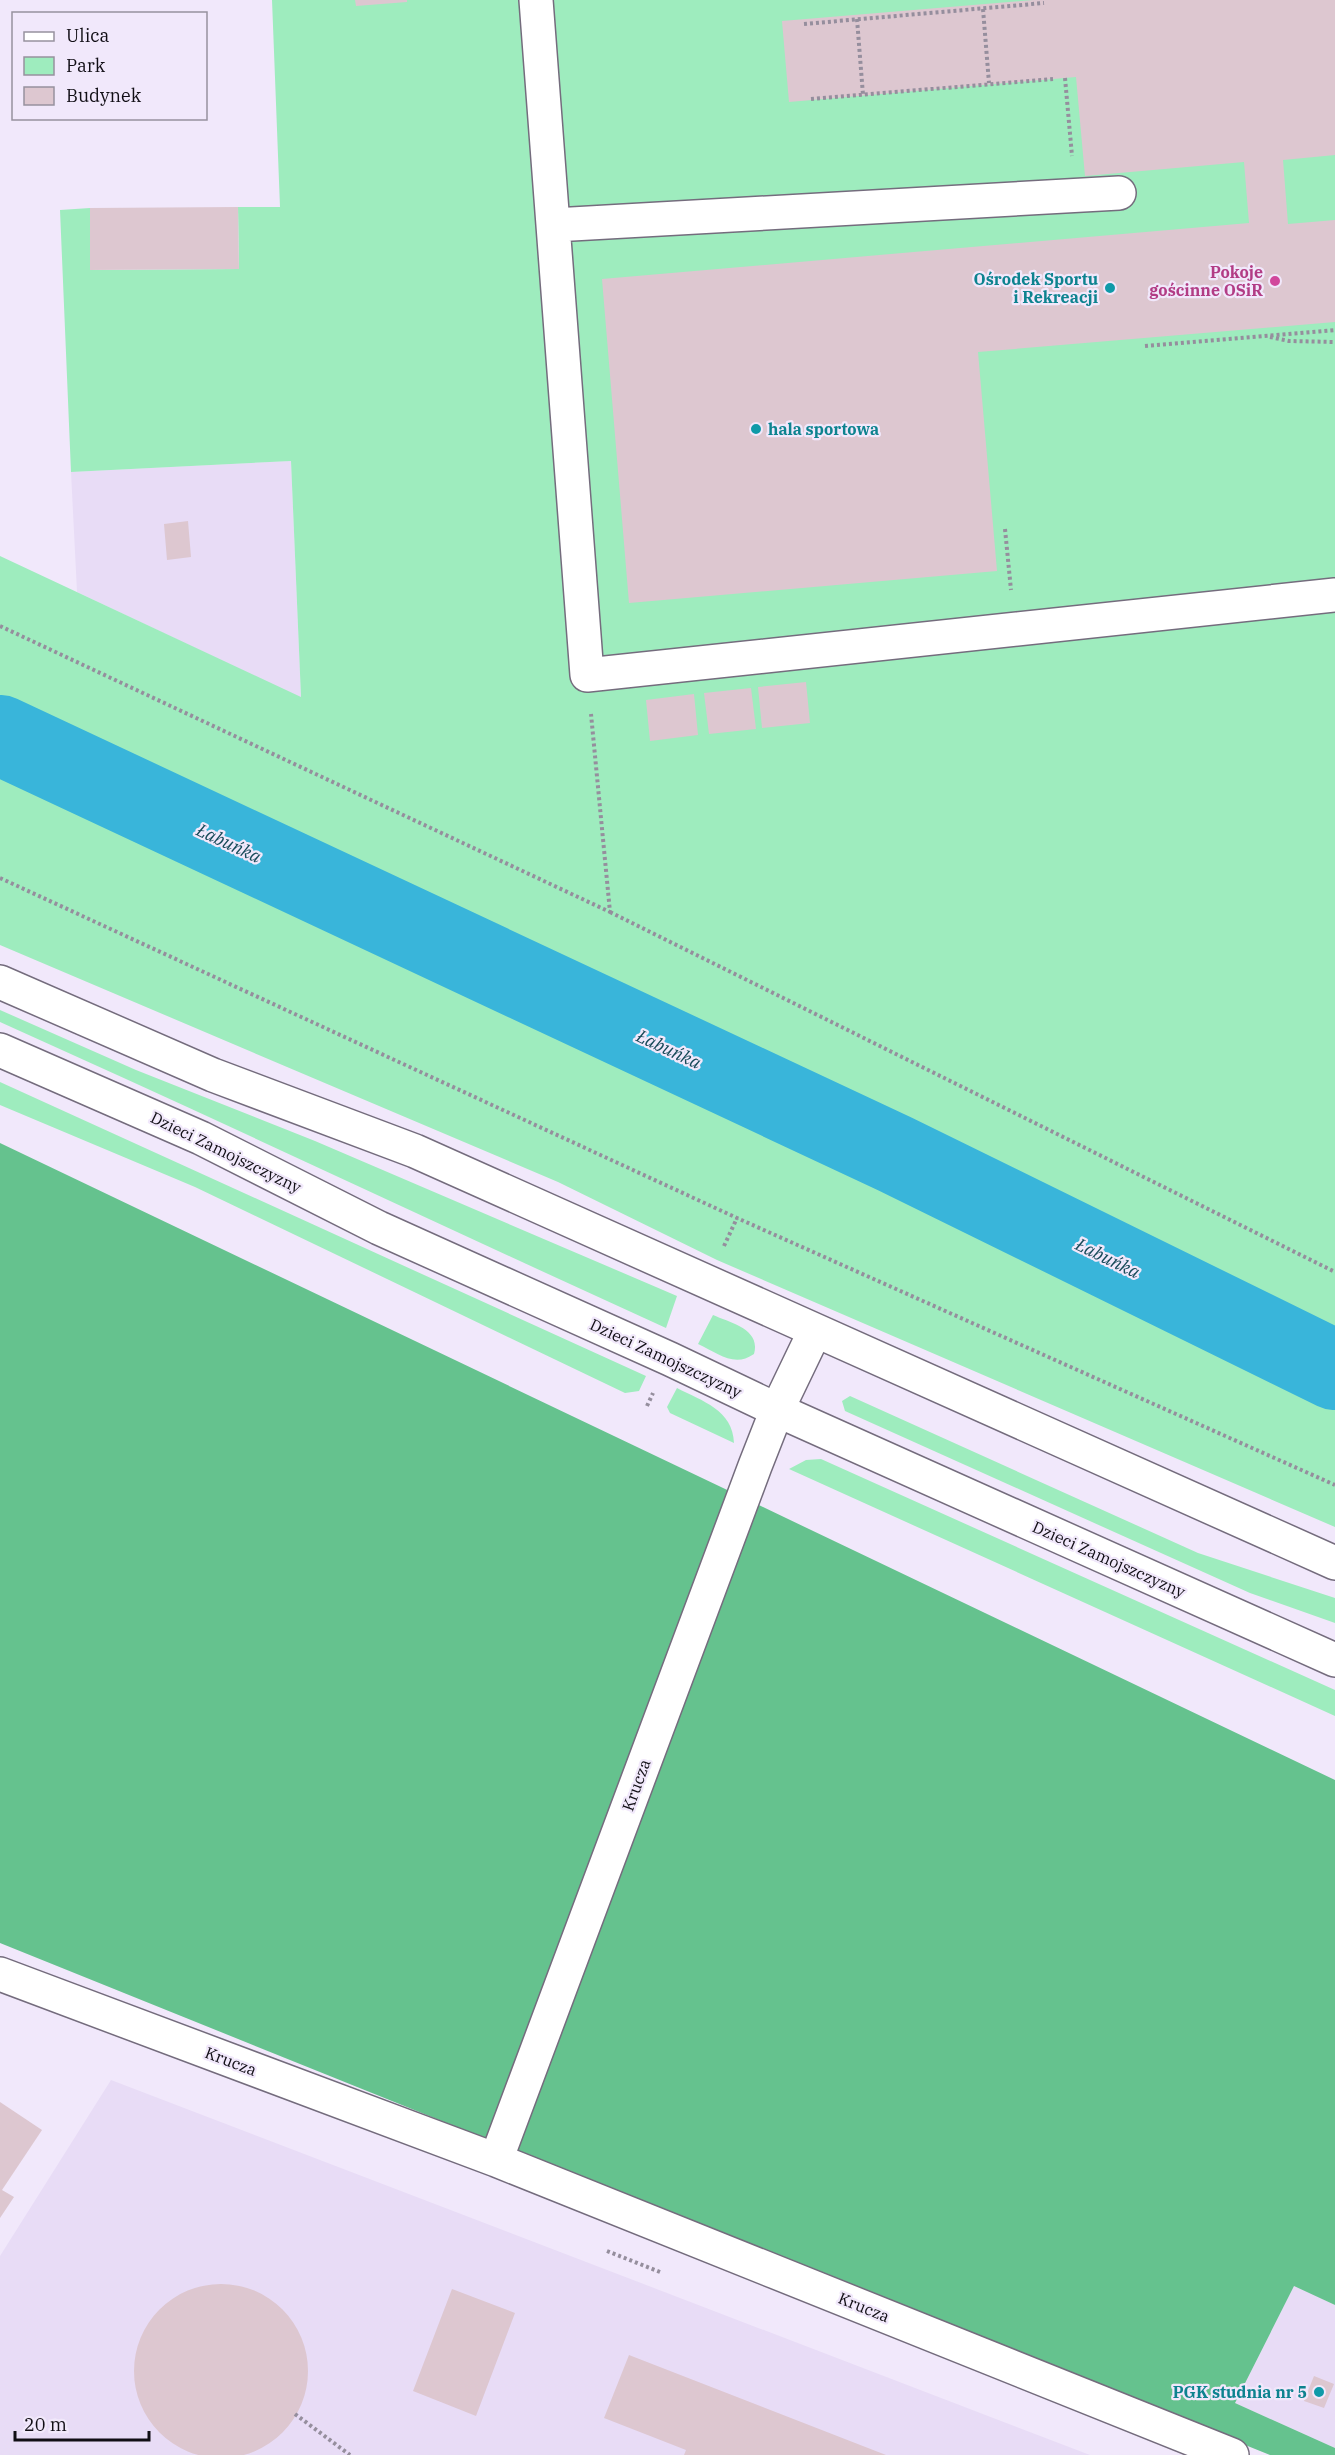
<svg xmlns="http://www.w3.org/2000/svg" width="1335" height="2455" viewBox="0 0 1335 2455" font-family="'IBM Plex Serif',serif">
	<rect width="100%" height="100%" fill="#f1e8fb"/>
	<!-- built -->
	<path fill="#e8dcf6" d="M 291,461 L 301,698 L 77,592 L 71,472 Z
		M 111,2080 L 1090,2455 L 0,2455 L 0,2256 Z
		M 1294,2285 L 1335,2305 L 1335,2448 L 1235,2403 Z"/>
	<!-- green -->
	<path fill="#9eecbe" d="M 272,0 L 1335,0 L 1335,1527 L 717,1260 L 558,1182 L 0,945 L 0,556 L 301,697 L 291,461 L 71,472 L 60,210 L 90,208 L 90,270 L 239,269 L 238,207 L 280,207 Z
		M 0,1010 L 136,1070 L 315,1141 L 677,1296 L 666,1328 C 444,1227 223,1122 0,1022 Z
		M 0,1082 L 646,1376 L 639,1391 L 625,1393 L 195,1187 L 0,1105 Z
		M 713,1315 C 731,1323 761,1329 754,1354 C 734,1368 718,1353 698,1344 Z
		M 677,1388 C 702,1401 733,1410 734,1443 L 670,1413 L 667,1407 Z
		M 850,1396 L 1198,1553 L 1335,1598 L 1335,1623 L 1250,1593 L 845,1411 L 842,1401 Z
		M 821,1459 L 1335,1690 L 1335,1716 L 789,1469 L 806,1460 Z"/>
	<!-- forest -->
	<path fill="#65c28e" d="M 0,1143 L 1335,1780 L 1335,2305 L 1294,2286 L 1235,2403 L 1335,2448 L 1335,2455 L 1270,2455 L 0,1943 Z"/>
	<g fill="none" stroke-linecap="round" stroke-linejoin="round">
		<!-- river -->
		<path stroke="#39b5da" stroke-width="80" d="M 0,735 L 895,1154 L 1335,1370"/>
	</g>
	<!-- building -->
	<path fill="#ddc7d0" d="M 355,0 L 407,0 L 407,2 L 356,6 Z
		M 1033,0 L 1335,0 L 1335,155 L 1283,160 L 1288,224 L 1335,220 L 1335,322 L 978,352 L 997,571 L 629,603 L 602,279 L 1249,223 L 1244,162 L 1085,176 L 1076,77 L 789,102 L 782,21 Z
		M 238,207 L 239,269 L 90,270 L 90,208 Z
		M 188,521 L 191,557 L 167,560 L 164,524 Z
		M 806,682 L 810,723 L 762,728 L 758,687 Z
		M 751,688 L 756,729 L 709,734 L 704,693 Z
		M 694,694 L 698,735 L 650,741 L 646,700 Z
		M 0,2102 L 42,2130 L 2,2190 L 14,2197 L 0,2218 Z
		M134 2371a87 87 0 1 1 174 0a87 87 0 1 1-174 0Z
		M 452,2289 L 515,2313 L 476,2416 L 413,2391 Z
		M 629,2355 L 886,2455 L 684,2455 L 686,2450 L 604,2418 Z
		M 1314,2376 L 1334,2384 L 1324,2408 L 1304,2401 Z"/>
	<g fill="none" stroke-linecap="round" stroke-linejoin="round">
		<!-- minor casing -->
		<g stroke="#746c7d" stroke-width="36">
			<path id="minor" d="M 536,0 L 587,675 L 1335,595
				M 554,225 L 1119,193
				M 0,1974 L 496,2160 L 1232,2455
				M 496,2160 L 755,1466 L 777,1410 L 815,1331"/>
		</g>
		<!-- major casing -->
		<g stroke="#746c7d" stroke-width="36">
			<path id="major" d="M 0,982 L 213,1075 L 415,1151 L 1335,1563
				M 0,1050 L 201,1138 L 379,1228 L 670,1359 L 777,1410 L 1335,1660"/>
		</g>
		<!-- path -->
		<path stroke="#958e9d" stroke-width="4" stroke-dasharray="3 3" stroke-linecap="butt" d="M 983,9 L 989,83
			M 857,19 L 863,95
			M 804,24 L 1044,3
			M 1065,78 L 1072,156
			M 811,99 L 1053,79
			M 1270,337 L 1289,341 L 1335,342
			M 1145,346 L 1335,330
			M 1005,529 L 1011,590
			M 0,626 L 610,912 L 591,714
			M 0,878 L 737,1218 L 1335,1485
			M 610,912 L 1335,1272
			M 724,1246 L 737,1218
			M 647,1406 L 653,1393
			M 607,2251 L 660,2272
			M 295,2414 L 350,2455"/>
		<!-- minor -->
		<use href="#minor" stroke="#fff" stroke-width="33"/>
		<!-- major -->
		<use href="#major" stroke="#fff" stroke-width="33"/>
	</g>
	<!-- markers -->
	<circle fill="#d1479c" stroke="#f1e8fb" stroke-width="2" cx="1275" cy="281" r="6"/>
	<g fill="#0f9aa8" stroke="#f1e8fb" stroke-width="2">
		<circle cx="1110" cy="288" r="6"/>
		<circle cx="756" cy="429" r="6"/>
		<circle cx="1319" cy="2392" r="6"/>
	</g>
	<g text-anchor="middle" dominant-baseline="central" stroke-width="4.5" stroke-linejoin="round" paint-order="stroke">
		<!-- hotel labels -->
		<g font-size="16" font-weight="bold" fill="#b23c85" stroke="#f1e8fb" text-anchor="end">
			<text x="1263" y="272">Pokoje<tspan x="1263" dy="18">gościnne OSiR</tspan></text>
		</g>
		<!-- culture labels -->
		<g font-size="16" font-weight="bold" fill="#0d838f" stroke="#f1e8fb" text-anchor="end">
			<text x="1098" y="279">Ośrodek Sportu<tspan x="1098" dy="18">i Rekreacji</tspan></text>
			<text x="768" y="429" text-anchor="start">hala sportowa</text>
			<text x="1307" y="2392">PGK studnia nr 5</text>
		</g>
		<!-- street labels -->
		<g font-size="16" fill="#110e15" stroke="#f1e8fb">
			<text transform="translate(226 1152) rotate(26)">Dzieci Zamojszczyzny</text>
			<text transform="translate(666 1358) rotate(25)">Dzieci Zamojszczyzny</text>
			<text transform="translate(1109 1559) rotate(24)">Dzieci Zamojszczyzny</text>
			<text transform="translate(636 1785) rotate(-70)">Krucza</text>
			<text transform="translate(231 2061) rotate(21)">Krucza</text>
			<text transform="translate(864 2307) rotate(22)">Krucza</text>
		</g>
		<!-- water labels -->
		<g font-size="18" font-style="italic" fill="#174a59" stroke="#f1e8fb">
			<text transform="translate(229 843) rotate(25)">Łabuńka</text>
			<text transform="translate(669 1049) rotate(25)">Łabuńka</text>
			<text transform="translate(1108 1258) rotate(26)">Łabuńka</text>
		</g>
	</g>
	<!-- legend -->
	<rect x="12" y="12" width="195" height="108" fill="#f1e8fb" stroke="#97919f" stroke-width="1.5"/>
	<rect x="24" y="32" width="30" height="9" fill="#ffffff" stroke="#97919f" stroke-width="1.5"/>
	<text x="66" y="42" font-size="18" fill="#110e15">Ulica</text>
	<rect x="24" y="57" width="30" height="18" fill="#9eecbe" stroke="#97919f" stroke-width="1.5"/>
	<text x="66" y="72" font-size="18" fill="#110e15">Park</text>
	<rect x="24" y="87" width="30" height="18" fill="#ddc7d0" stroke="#97919f" stroke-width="1.5"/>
	<text x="66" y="102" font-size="18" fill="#110e15">Budynek</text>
	<!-- scale -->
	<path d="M15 2431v9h134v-9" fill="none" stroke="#110e15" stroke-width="3"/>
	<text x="24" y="2431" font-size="18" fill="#110e15" stroke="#f1e8fb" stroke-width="4.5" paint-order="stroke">20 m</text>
</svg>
